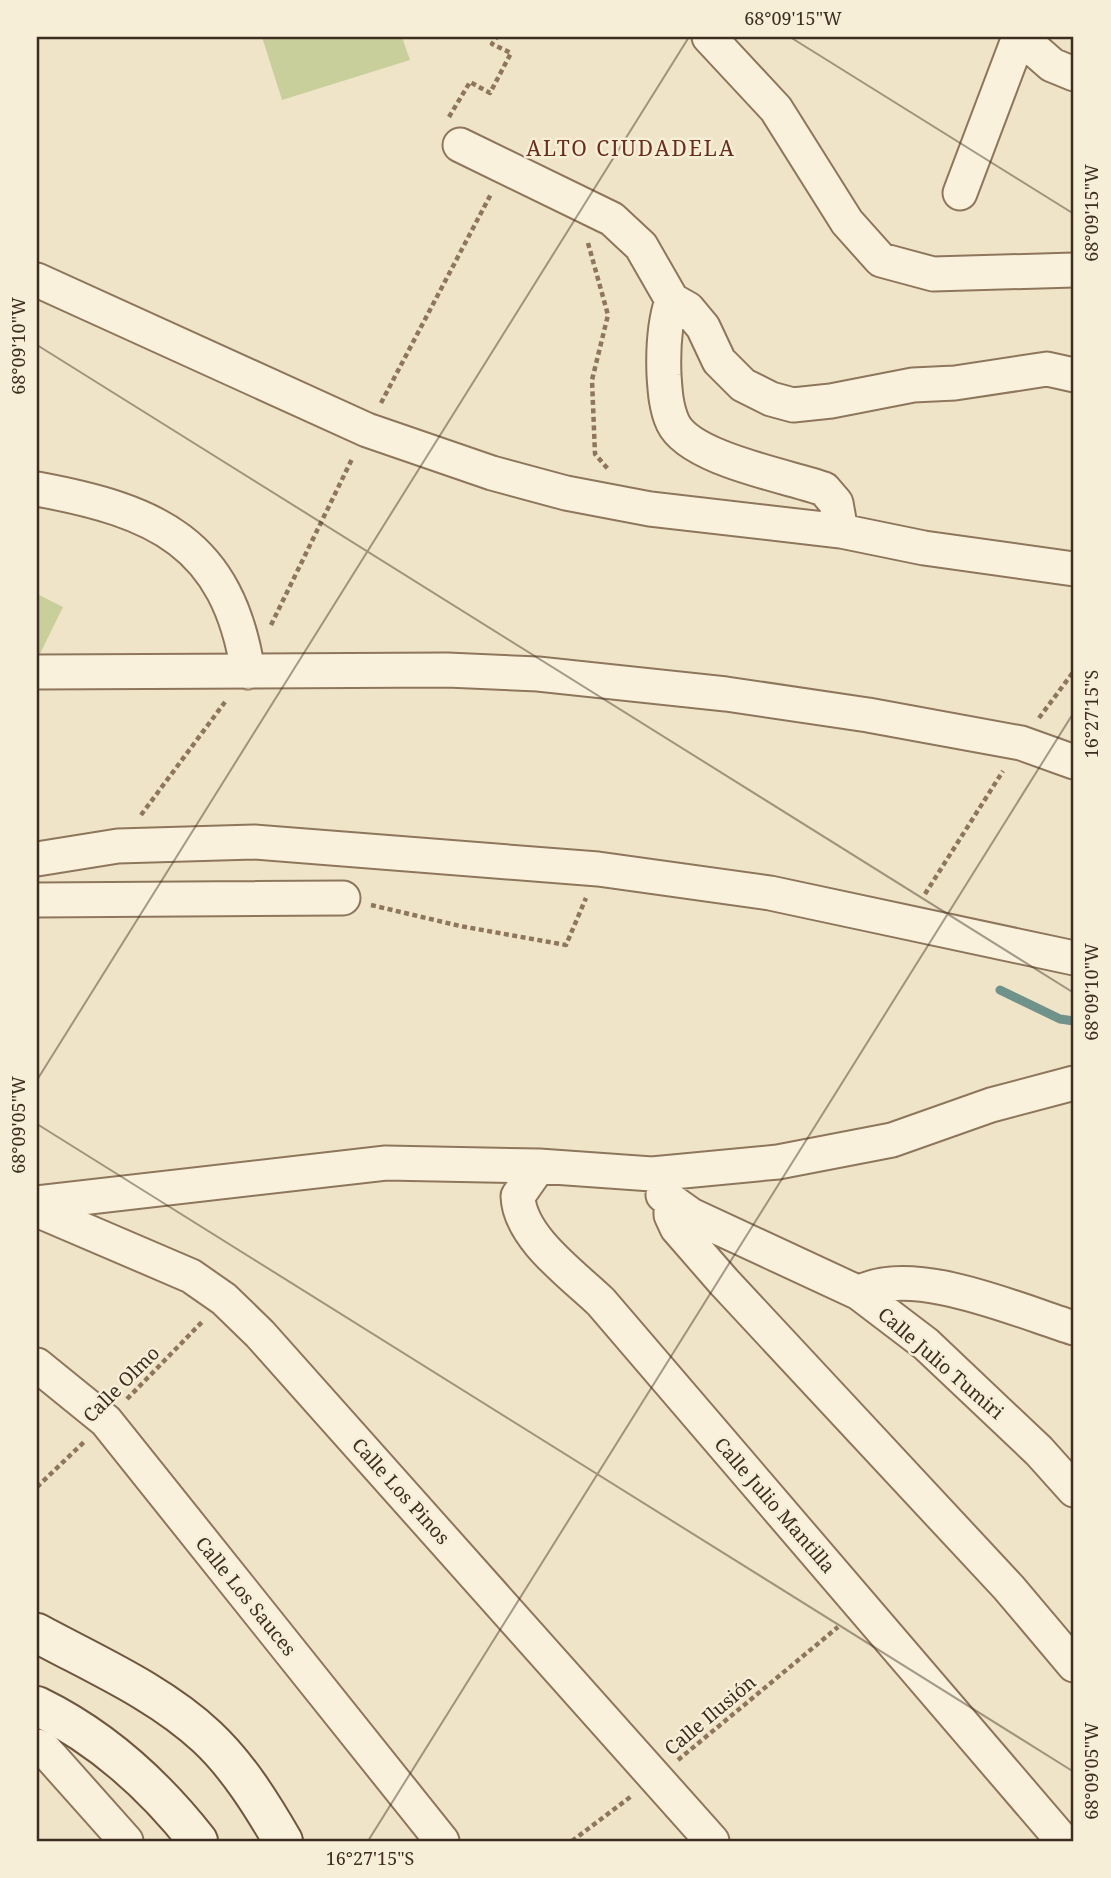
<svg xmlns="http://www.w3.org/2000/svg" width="1111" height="1878" viewBox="0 0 1111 1878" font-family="'Noto Serif',serif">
	<rect width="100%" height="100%" fill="#f0e4c8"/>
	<!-- pitch -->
	<path fill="#c9cf9b" d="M 262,37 L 402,37 L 410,60 L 282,100 Z
		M 37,594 L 63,607 L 37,660 Z"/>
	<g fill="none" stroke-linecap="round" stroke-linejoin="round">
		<!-- stream -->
		<path stroke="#6f938a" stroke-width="9" d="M 1000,990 L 1060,1019 L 1074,1021"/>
		<!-- street casing -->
		<g stroke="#8d765c" stroke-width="37">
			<path id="street" d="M 709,37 L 776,109 L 847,222 L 881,260 L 933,274 L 1074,270
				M 1020,37 L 1052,65 L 1074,74
				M 460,145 L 612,219 L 641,246 L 672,300 L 688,309 L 703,327 L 719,361 L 743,385 L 771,399 L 793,405 L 831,401 L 913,385 L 955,383 L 1047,369 L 1074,375
				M 960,193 L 1019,37
				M 37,280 L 367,430 L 492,473 L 566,493 L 650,509 L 841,531 L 924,548 L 1074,569
				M 672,300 C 664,324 663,350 664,375 C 665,391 666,408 673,423 C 690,459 787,476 824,489 L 836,503 L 841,531
				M 37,489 C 156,511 228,542 248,672
				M 37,672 L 447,670 L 538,674 L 726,694 L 868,715 L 1021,743 L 1074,762
				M 37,859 L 118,846 L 254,842 L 598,869 L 770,893 L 1074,958
				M 37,900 L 343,898
				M 539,1166 L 518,1196 C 519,1237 573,1275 601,1302 L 1063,1841
				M 663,1195 L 691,1215 L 859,1293 L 926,1344 L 1039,1451 L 1074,1490
				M 37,1203 L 386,1163 L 539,1166 L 652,1174 L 778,1162 L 892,1140 L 991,1105 L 1074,1083
				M 671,1203 L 671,1215 L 677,1228 L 724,1282 L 1009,1588 L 1074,1665
				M 37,1210 L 191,1276 L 224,1299 L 260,1334 L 712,1841
				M 859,1293 C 911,1263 1019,1311 1074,1328
				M 37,1365 L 106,1421 L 442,1841
				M 37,1746 L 44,1749 L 126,1841"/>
		</g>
		<!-- secondary casing -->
		<g stroke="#6f573f" stroke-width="42">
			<path id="secondary" d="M 37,1633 C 94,1664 159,1692 207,1737 C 238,1766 262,1805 283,1841
				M 37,1706 C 103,1738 154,1785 198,1841"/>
		</g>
		<!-- path -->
		<path stroke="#8d765c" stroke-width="4.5" stroke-dasharray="5 3.5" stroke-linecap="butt" d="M 449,117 L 470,82 L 490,93 L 511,53 L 492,44 L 497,37
			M 588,243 L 608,315 L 592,380 L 595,454 L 608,469
			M 381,403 L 491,194
			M 271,625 L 353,457
			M 1039,718 L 1074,671
			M 141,815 L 225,702
			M 925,894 L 1003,771
			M 371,905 L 460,926 L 566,945 L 586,898
			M 127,1399 L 202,1322
			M 37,1487 L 84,1442
			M 678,1760 L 838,1627
			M 572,1841 L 633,1795"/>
		<!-- street -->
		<use href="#street" stroke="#faf1dc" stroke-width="33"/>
		<!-- secondary -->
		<use href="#secondary" stroke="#faf1dc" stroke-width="38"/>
	</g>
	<!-- ticks -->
	<path fill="none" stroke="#3d2e20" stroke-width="2" stroke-opacity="0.45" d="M 790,37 L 1074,214M 37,345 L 1074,993M 37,1080 L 689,37M 37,1124 L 1074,1772M 368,1841 L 1074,712"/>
	<g text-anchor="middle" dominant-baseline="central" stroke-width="5" stroke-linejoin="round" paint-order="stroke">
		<!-- street labels -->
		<g font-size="19" fill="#3d2e20" stroke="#f7eed8">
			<text transform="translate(941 1363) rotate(41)">Calle Julio Tumiri</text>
			<text transform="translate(121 1384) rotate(-45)">Calle Olmo</text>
			<text transform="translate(401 1491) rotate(48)">Calle Los Pinos</text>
			<text transform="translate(775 1505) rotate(49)">Calle Julio Mantilla</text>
			<text transform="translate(246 1596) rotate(51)">Calle Los Sauces</text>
			<text transform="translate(710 1715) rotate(-40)">Calle Ilusión</text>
		</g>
		<!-- neighbourhood labels -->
		<g font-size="21" letter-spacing="2" fill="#6b2e1e" stroke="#f7eed8">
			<text x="631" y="148">ALTO CIUDADELA</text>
		</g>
	</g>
	<!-- border -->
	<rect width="1111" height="1878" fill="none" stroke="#f7eed8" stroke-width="77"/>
	<rect x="38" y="38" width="1034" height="1802" fill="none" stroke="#3d2e20" stroke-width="2.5"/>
	<g font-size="18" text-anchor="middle" fill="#3d2e20">
		<text x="793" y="25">68°09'15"W</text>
		<text transform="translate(1092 213) rotate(-90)" y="6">68°09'15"W</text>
		<text transform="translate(19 346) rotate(-90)" y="6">68°09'10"W</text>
		<text transform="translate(1092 714) rotate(-90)" y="6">16°27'15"S</text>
		<text transform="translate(1092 992) rotate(-90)" y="6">68°09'10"W</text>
		<text transform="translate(19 1125) rotate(-90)" y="6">68°09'05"W</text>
		<text transform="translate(1092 1771) rotate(-90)" y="6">68°09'05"W</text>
		<text x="370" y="1865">16°27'15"S</text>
	</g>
</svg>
